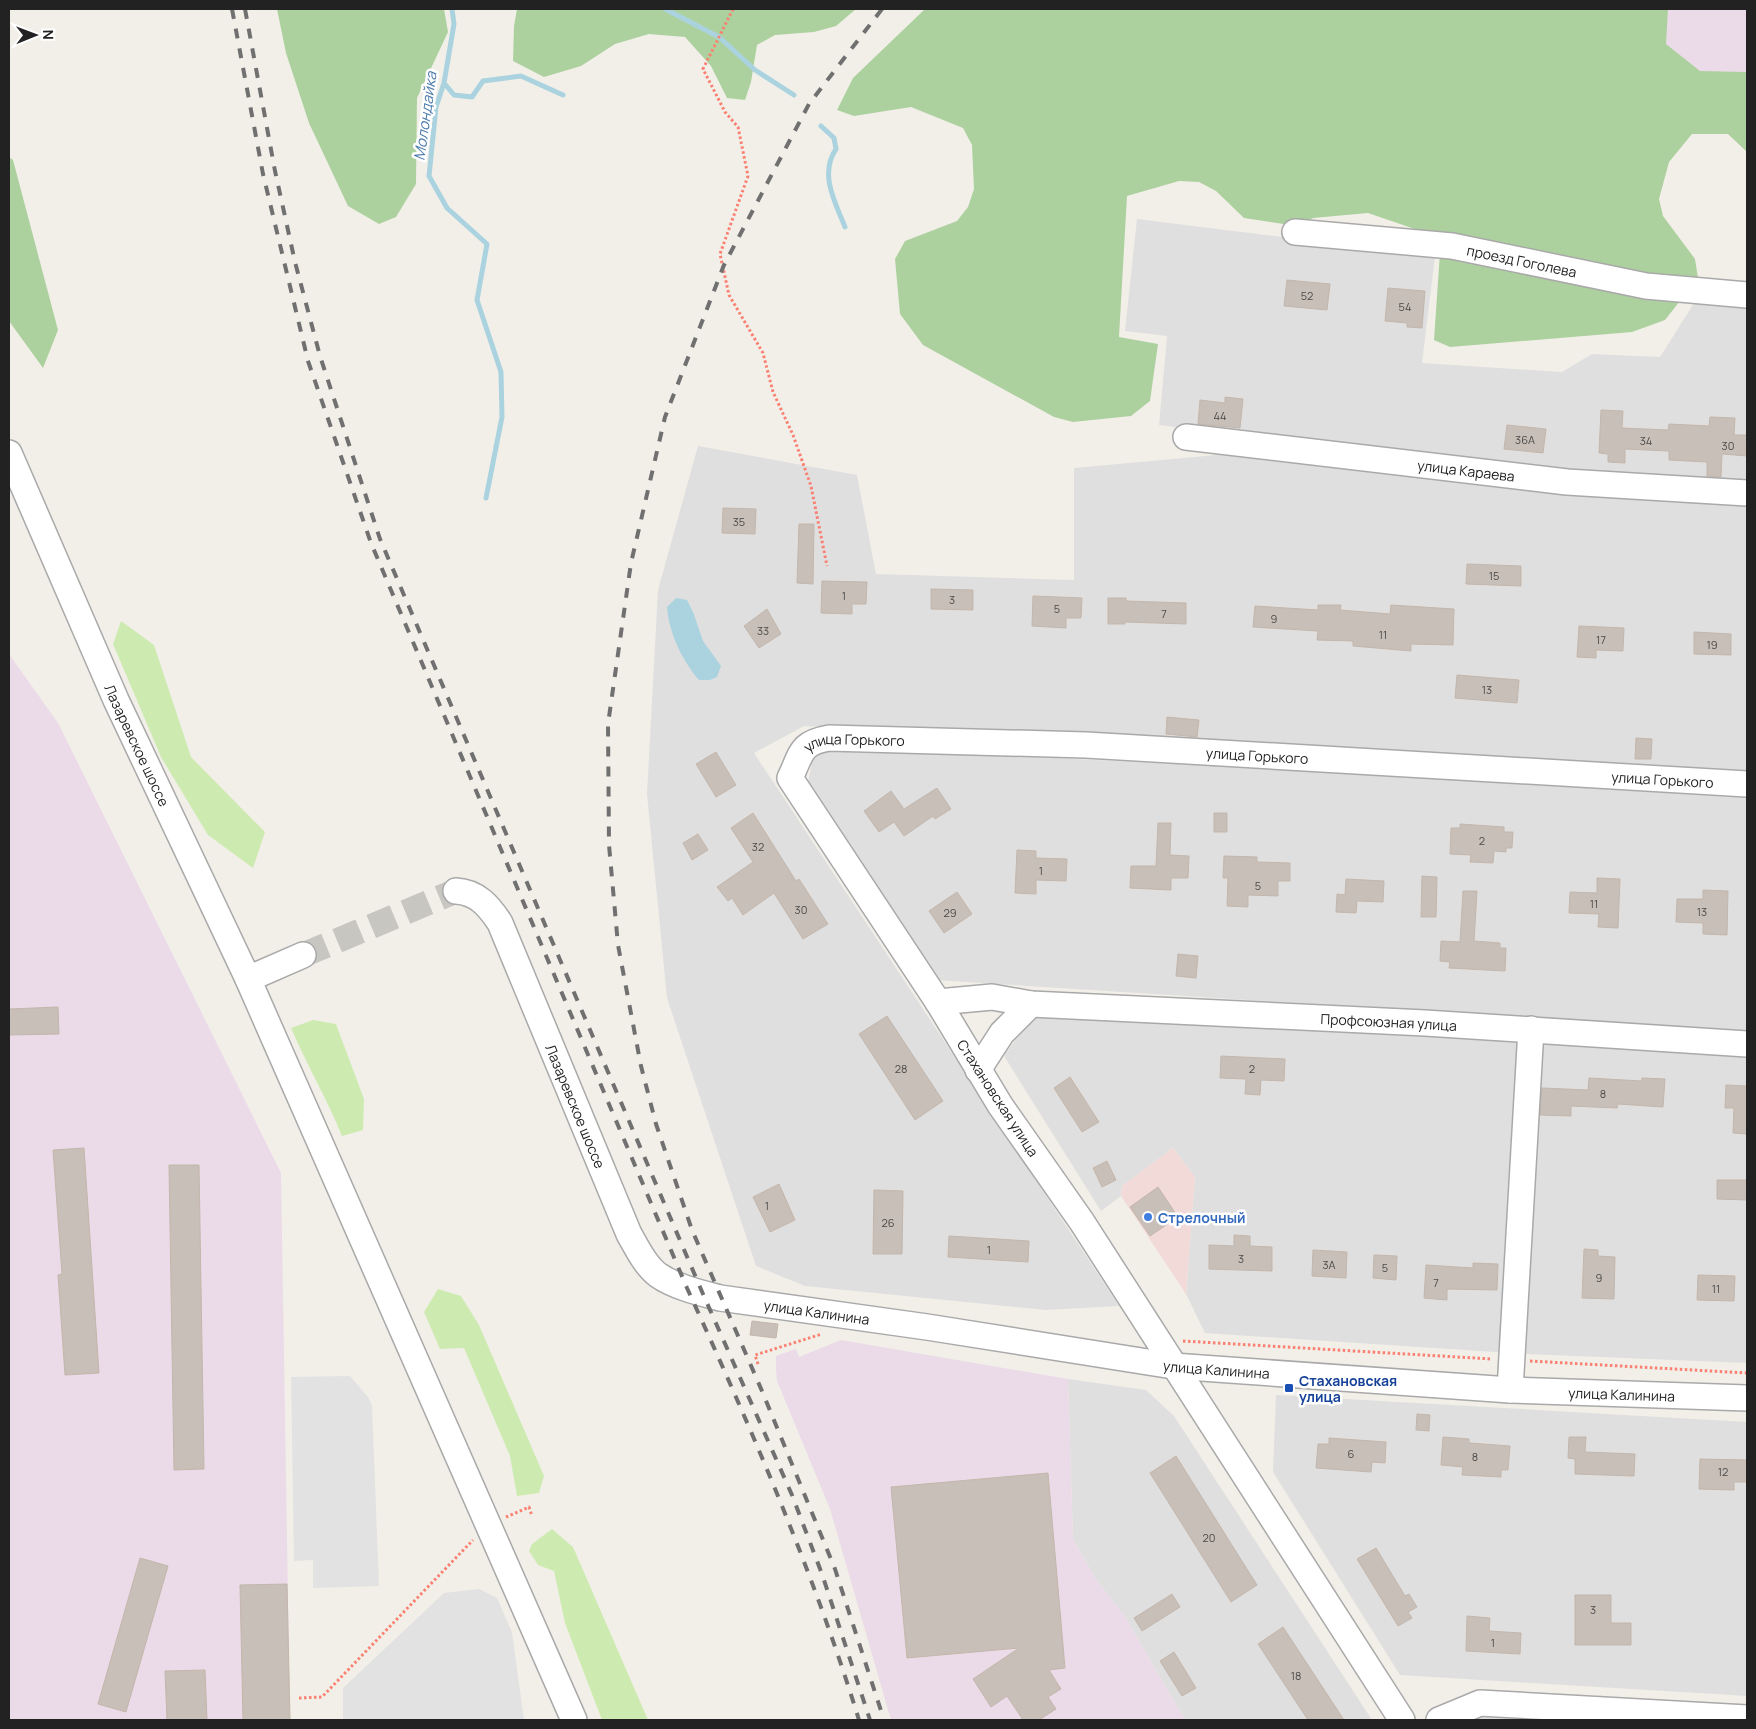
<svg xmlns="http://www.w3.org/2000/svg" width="1756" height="1729" viewBox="0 0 1756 1729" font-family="Manrope,sans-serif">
	<rect width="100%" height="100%" fill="#f2efe9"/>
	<!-- residential -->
	<path fill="#e0dfdf" d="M 1137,219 L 1435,256 L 1422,363 L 1562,372 L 1592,354 L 1660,357 L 1696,300 L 1747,300 L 1747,485 L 1576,477 L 1159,425 L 1167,336 L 1125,331 Z
		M 698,446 L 857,475 L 876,574 L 1074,580 L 1074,468 L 1238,453 L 1747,500 L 1747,770 L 804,726 L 754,753 L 1119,1306 L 1046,1310 L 805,1286 L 756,1266 L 667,998 L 647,794 L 658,590 Z
		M 836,747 L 1334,772 L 1747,798 L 1747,1032 L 934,980 L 808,783 L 813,757 Z
		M 1111,1015 L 1747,1053 L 1747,1363 L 1526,1354 L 1205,1333 L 1186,1294 L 1195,1177 L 1173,1148 L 1122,1186 L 1121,1196 L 1101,1211 L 1004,1056 L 1032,1017 Z
		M 1068,1379 L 1146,1390 L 1174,1416 L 1372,1720 L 1185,1720 L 1125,1617 L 1095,1578 L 1073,1539 Z
		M 1276,1395 L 1747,1422 L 1747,1696 L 1400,1675 L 1273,1472 Z
		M 1487,1710 L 1689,1720 L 1470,1720 Z"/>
	<!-- commercial -->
	<path fill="#f2dad9" d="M 1173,1148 L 1195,1177 L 1186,1294 L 1121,1196 L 1122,1186 Z"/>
	<!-- industrial -->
	<path fill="#ebdbe8" d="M 1663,9 L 1747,9 L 1747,100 L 1654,95 Z
		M 9,654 L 58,723 L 281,1173 L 290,1720 L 9,1720 Z
		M 841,1340 L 1068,1379 L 1073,1539 L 1095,1578 L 1125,1617 L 1185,1720 L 891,1720 L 830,1509 L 777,1381 L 776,1369 L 776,1356 L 784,1353 L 796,1349 L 799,1357 Z"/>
	<!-- grass -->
	<path fill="#cdebb0" d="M 121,621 L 154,645 L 191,757 L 265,832 L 253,868 L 208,835 L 161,757 L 113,644 Z
		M 313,1020 L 336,1024 L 364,1099 L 363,1130 L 342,1136 C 327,1099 307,1065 291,1028 Z
		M 438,1289 L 461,1296 L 479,1325 L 544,1476 L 539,1493 L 517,1496 L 510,1456 L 464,1348 L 440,1349 L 424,1312 Z
		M 552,1529 L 573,1547 L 648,1720 L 602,1720 L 565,1623 L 554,1571 L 538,1565 L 529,1551 L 532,1544 Z"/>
	<!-- forest -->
	<path fill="#add19e" d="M 277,9 L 444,9 L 448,32 L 417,98 L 416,184 L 396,217 L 379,224 L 348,206 L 309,123 L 286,53 Z
		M 517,9 L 856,9 L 836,26 L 814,32 L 775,35 L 757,45 L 751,82 L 745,100 L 727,98 L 711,66 L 685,37 L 649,34 L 615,44 L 581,66 L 544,77 L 513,61 L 514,26 Z
		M 925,9 L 1668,9 L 1666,44 L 1700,71 L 1747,72 L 1747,152 L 1728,134 L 1692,134 L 1669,162 L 1659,199 L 1663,216 L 1695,259 L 1698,278 L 1665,320 L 1632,332 L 1450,347 L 1434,340 L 1441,238 L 1368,213 L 1313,218 L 1297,226 L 1244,218 L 1216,191 L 1199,182 L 1179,181 L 1127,196 L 1119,337 L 1158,344 L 1150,401 L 1131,416 L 1073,422 L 1054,417 L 923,345 L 900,314 L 895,259 L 905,241 L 957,221 L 968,207 L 974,189 L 972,145 L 963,128 L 911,107 L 854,116 L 837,110 L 853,78 Z
		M 9,157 L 13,160 L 58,330 L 43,368 L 9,321 Z"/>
	<!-- parking -->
	<path fill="#e2e2e2" d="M 350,1376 L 368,1397 L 372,1406 L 379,1586 L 313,1588 L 313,1560 L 294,1561 L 291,1377 Z
		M 479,1589 L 497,1598 L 512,1632 L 524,1720 L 343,1720 L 343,1688 L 444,1593 Z"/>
	<!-- water -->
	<path fill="#aad3df" d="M 676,598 L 687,600 L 693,612 L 703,641 L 721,666 L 717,677 L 710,680 L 699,680 C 682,660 669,633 667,607 Z"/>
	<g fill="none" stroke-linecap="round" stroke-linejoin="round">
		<!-- stream -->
		<path stroke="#aad3df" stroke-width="5" d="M 452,9 L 454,24 L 444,83 L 436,107 L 429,176 L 447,208 L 487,244 L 477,300 L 501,372 L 502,417 L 486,498
			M 665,9 L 719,37 L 755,70 L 794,95
			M 444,83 L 454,95 L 472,97 L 483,81 L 521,76 L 563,95
			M 821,126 L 834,138 L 836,149 C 819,174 835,202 845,227"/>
	</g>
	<!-- building -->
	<path fill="#c7bfb8" stroke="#c4b6ab" d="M 1287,280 L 1330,284 L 1327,310 L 1284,306 Z
		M 1388,288 L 1425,291 L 1422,328 L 1407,327 L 1407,323 L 1385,321 Z
		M 1225,397 L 1243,399 L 1240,428 L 1198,424 L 1200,400 L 1225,403 Z
		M 1601,410 L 1623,411 L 1622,428 L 1668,430 L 1669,424 L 1709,426 L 1710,417 L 1735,418 L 1734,435 L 1747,435 L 1747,456 L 1722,454 L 1721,477 L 1707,476 L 1707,462 L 1669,460 L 1669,451 L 1625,449 L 1625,463 L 1608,462 L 1608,454 L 1599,453 Z
		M 1507,425 L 1546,429 L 1543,453 L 1504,449 Z
		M 723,508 L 756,509 L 755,534 L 722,533 Z
		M 799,524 L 814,524 L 813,584 L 797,583 Z
		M 1467,564 L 1521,566 L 1521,586 L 1466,584 Z
		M 822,581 L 867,582 L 866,604 L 852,604 L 852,614 L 821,613 Z
		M 931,589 L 973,590 L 973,610 L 931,609 Z
		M 1033,596 L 1082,598 L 1081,618 L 1066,618 L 1066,628 L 1032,626 Z
		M 1108,598 L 1126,598 L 1126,601 L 1186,603 L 1186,624 L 1125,622 L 1125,624 L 1108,624 Z
		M 1318,605 L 1341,605 L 1340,610 L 1390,614 L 1391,605 L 1454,609 L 1453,645 L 1411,644 L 1411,651 L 1353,646 L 1353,641 L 1317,640 L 1318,631 L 1253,627 L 1255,606 L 1318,610 Z
		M 767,609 L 781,634 L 759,648 L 744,626 Z
		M 1579,626 L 1624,628 L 1623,651 L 1596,650 L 1596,658 L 1577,657 Z
		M 1694,632 L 1731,634 L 1731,655 L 1694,654 Z
		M 1457,675 L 1519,680 L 1517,703 L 1455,698 Z
		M 1167,717 L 1199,720 L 1197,737 L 1166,734 Z
		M 1636,738 L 1652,739 L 1651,759 L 1635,759 Z
		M 716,752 L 736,785 L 716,797 L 696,764 Z
		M 937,788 L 951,809 L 935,819 L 933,816 L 904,836 L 894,822 L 879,832 L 864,811 L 891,791 L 904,809 Z
		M 753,813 L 796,881 L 799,879 L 828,924 L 803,939 L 774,893 L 743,915 L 732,898 L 728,901 L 717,887 L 753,862 L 731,828 Z
		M 1214,813 L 1227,813 L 1227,832 L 1214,832 Z
		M 1158,823 L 1171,823 L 1170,855 L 1189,856 L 1188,878 L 1171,878 L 1171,890 L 1130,888 L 1131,866 L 1156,866 Z
		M 1460,824 L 1504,827 L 1504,832 L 1513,832 L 1512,848 L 1506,848 L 1506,852 L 1494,851 L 1493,863 L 1470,862 L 1471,855 L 1450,854 L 1451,828 L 1460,828 Z
		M 698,834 L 708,850 L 692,860 L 683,843 Z
		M 1017,850 L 1036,851 L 1036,858 L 1067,859 L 1066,881 L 1036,880 L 1036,894 L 1015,893 Z
		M 1224,856 L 1257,857 L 1257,862 L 1290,863 L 1290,881 L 1278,881 L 1278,896 L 1248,895 L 1248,907 L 1227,906 L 1228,878 L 1223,878 Z
		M 1422,876 L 1437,877 L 1436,917 L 1421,917 Z
		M 1597,878 L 1620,879 L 1618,928 L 1598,927 L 1599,914 L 1569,913 L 1570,892 L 1597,893 Z
		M 1346,879 L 1384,881 L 1383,902 L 1357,901 L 1356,913 L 1336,912 L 1337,894 L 1345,895 Z
		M 1703,890 L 1728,891 L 1727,935 L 1703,934 L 1703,923 L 1676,922 L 1677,899 L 1703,899 Z
		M 1463,891 L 1477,891 L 1474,941 L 1500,943 L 1500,948 L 1506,948 L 1505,971 L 1449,968 L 1450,962 L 1440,961 L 1441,941 L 1460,942 Z
		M 957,892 L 972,914 L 944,933 L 929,911 Z
		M 1178,954 L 1198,956 L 1196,978 L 1176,976 Z
		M 58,1007 L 59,1034 L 9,1035 L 9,1009 Z
		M 887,1016 L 943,1101 L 915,1120 L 859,1034 Z
		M 1221,1056 L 1285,1059 L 1284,1081 L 1261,1080 L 1260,1095 L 1245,1094 L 1246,1079 L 1220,1078 Z
		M 1070,1077 L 1099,1122 L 1082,1132 L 1054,1088 Z
		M 1589,1078 L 1642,1081 L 1642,1078 L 1665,1079 L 1663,1107 L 1618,1104 L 1617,1108 L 1571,1106 L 1571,1116 L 1540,1115 L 1542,1088 L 1588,1090 Z
		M 1726,1085 L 1747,1086 L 1747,1134 L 1733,1133 L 1734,1108 L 1725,1108 Z
		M 84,1148 L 99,1373 L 65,1375 L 58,1275 L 62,1274 L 53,1150 Z
		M 1107,1161 L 1116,1180 L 1102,1187 L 1093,1168 Z
		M 169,1165 L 199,1165 L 204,1469 L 174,1470 Z
		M 1717,1180 L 1747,1180 L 1747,1200 L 1717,1199 Z
		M 779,1184 L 795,1220 L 770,1232 L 753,1197 Z
		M 1158,1187 L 1178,1217 L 1150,1236 L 1130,1207 Z
		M 874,1190 L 903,1191 L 902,1254 L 873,1254 Z
		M 1234,1235 L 1250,1236 L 1250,1246 L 1272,1247 L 1272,1271 L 1209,1269 L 1209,1245 L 1234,1246 Z
		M 949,1236 L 1029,1241 L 1028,1262 L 948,1257 Z
		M 1584,1249 L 1598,1250 L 1598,1256 L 1615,1257 L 1614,1299 L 1582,1298 Z
		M 1313,1250 L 1347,1252 L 1346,1278 L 1312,1276 Z
		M 1374,1255 L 1397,1256 L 1396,1280 L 1373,1278 Z
		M 1473,1263 L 1498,1264 L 1497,1290 L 1447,1289 L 1447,1300 L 1424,1298 L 1426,1265 L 1473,1268 Z
		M 1698,1275 L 1735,1276 L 1734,1301 L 1697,1300 Z
		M 752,1321 L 778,1324 L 776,1338 L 750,1335 Z
		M 1417,1414 L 1430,1415 L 1429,1431 L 1416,1430 Z
		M 1443,1437 L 1469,1439 L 1469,1443 L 1510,1446 L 1508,1470 L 1501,1470 L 1501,1477 L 1462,1475 L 1463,1467 L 1441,1465 Z
		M 1569,1437 L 1586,1437 L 1585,1452 L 1635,1454 L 1634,1476 L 1575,1474 L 1575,1459 L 1568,1458 Z
		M 1329,1438 L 1386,1442 L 1385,1463 L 1372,1462 L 1371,1472 L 1316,1468 L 1318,1444 L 1329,1444 Z
		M 1176,1456 L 1257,1585 L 1231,1602 L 1150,1473 Z
		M 1700,1459 L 1747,1460 L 1747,1482 L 1734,1482 L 1734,1490 L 1699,1489 Z
		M 1048,1473 L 1065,1668 L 1049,1670 L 1061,1689 L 1048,1697 L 1056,1709 L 1039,1720 L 1023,1720 L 1007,1696 L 991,1707 L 973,1679 L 1019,1648 L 907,1658 L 891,1487 Z
		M 1376,1548 L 1405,1596 L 1409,1594 L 1417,1607 L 1408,1612 L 1412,1618 L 1398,1626 L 1357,1559 Z
		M 140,1558 L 168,1566 L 126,1712 L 98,1704 Z
		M 287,1584 L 290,1720 L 243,1720 L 240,1585 Z
		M 1172,1594 L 1180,1607 L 1142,1631 L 1134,1618 Z
		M 1575,1595 L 1611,1595 L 1611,1623 L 1631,1623 L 1631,1645 L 1575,1645 Z
		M 1467,1616 L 1490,1618 L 1489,1631 L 1521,1633 L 1520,1654 L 1466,1651 Z
		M 1283,1627 L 1344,1720 L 1308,1720 L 1258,1644 Z
		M 1174,1652 L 1196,1688 L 1182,1696 L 1160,1661 Z
		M 205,1670 L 207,1720 L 167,1720 L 165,1671 Z"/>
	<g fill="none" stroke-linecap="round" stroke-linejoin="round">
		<!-- minor-tunnel -->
		<path stroke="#c8c6c1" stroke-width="25" stroke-dasharray="25 12" stroke-linecap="butt" d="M 303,955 L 456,891"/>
		<!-- minor casing -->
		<g stroke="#a9a9a9" stroke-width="28">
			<g id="minor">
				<path id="s1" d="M 1295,232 L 1452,246 L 1646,286 L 1747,295"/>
				<path id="s2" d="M 1186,437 L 1567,482 L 1747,493"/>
				<path id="s3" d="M 9,453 L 116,700 L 248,979 L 574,1720"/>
				<path id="s4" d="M 456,891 C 477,892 489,906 500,923 L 629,1234 C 637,1248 645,1265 658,1275 C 675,1287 701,1293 720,1298 L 927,1327 L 1173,1366 L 1510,1390 L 1747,1398"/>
				<path d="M 248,979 L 303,955"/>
				<path id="s5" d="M 938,1002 L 992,997 L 1031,1004 L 1425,1023 L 1747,1044"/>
				<path d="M 978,1070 L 1002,1033 L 1031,1004"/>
				<path d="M 1510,1390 L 1531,1029"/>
				<path id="s6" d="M 1402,1720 L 1082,1222 L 1000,1105 L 938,1002 L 790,778 C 802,753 800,743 829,738 L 1086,745 L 1747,784"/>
				<path d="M 1439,1720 L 1480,1703 L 1747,1718"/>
			</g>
		</g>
		<!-- path -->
		<path stroke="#fa8072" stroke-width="3" stroke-dasharray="2.5 2.5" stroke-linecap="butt" d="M 733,9 L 703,69 L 725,112 L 738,127 L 748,176 L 720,254 L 729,295 L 763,353 L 773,392 L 793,435 L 811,486 L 827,566
			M 1183,1341 L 1492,1359
			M 1530,1361 L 1747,1373
			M 758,1364 L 755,1355 L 822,1334
			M 506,1517 L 529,1507 L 532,1516
			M 299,1698 L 322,1697 L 473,1540"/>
		<!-- minor -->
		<use href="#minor" stroke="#fff" stroke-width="25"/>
		<!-- rail -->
		<path stroke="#707070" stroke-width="4" stroke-dasharray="10 10" stroke-linecap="butt" d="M 232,9 L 263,174 L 308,361 L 371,543 L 687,1288 C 752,1430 813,1571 859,1720
			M 245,9 L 275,171 L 295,262 L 320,356 L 380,539 L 703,1294 L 792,1495 L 822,1574 L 870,1720
			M 882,9 L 809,104 L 724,265 L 665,417 L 631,563 L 608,724 L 609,845 L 618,945 L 641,1066 L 656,1124 L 692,1230 L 762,1391 L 835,1569 L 884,1720"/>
	</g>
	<!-- markers -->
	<circle fill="#3f7fe0" stroke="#fff" stroke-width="2" cx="1148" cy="1217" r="5"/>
	<rect fill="#1a4fb4" stroke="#fff" stroke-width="2" x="1284" y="1383" width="10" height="10" rx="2.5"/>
	<g text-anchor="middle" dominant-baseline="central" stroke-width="5" stroke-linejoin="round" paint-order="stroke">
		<!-- number labels -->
		<g font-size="11" fill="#4b4948">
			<text x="1307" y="295">52</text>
			<text x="1405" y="306">54</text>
			<text x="1220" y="415">44</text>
			<text x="1525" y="439">36А</text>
			<text x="1646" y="440">34</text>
			<text x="1728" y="445">30</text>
			<text x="739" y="521">35</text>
			<text x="1494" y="575">15</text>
			<text x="844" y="595">1</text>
			<text x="952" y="599">3</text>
			<text x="1057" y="608">5</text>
			<text x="1164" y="613">7</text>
			<text x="1274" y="618">9</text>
			<text x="763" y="630">33</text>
			<text x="1383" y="634">11</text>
			<text x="1601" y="639">17</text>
			<text x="1712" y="644">19</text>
			<text x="1487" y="689">13</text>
			<text x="1482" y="840">2</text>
			<text x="758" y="846">32</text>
			<text x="1041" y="870">1</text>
			<text x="1258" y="885">5</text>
			<text x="1594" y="903">11</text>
			<text x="801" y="909">30</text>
			<text x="1702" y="911">13</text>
			<text x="950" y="912">29</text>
			<text x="901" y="1068">28</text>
			<text x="1252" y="1068">2</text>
			<text x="1603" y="1093">8</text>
			<text x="767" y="1205">1</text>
			<text x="888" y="1222">26</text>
			<text x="989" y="1249">1</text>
			<text x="1241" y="1258">3</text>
			<text x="1329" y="1264">3А</text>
			<text x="1385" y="1267">5</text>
			<text x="1599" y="1277">9</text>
			<text x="1436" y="1282">7</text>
			<text x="1716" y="1288">11</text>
			<text x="1351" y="1453">6</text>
			<text x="1475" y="1456">8</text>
			<text x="1723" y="1471">12</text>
			<text x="1209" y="1537">20</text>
			<text x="1593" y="1609">3</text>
			<text x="1493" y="1642">1</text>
			<text x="1296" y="1675">18</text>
		</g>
		<!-- street labels -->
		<g font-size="14" fill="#222" stroke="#fff">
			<text stroke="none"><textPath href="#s1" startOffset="229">проезд Гоголева</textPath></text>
			<text stroke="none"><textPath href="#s2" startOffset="282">улица Караева</textPath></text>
			<text stroke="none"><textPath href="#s3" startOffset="319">Лазаревское шоссе</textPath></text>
			<text stroke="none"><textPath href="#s6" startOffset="1208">улица Горького</textPath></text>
			<text stroke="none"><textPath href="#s6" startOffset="1612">улица Горького</textPath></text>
			<text stroke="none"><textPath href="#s6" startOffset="2018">улица Горького</textPath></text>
			<text stroke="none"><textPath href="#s5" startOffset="452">Профсоюзная улица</textPath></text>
			<text transform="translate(998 1098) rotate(57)">Стахановская улица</text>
			<text stroke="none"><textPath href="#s4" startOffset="255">Лазаревское шоссе</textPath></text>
			<text stroke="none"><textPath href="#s4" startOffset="608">улица Калинина</textPath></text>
			<text stroke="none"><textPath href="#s4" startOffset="1012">улица Калинина</textPath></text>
			<text stroke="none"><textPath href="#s4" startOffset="1418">улица Калинина</textPath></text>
		</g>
		<!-- shop labels -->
		<g font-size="14" font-weight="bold" fill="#366cbe" stroke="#fff" text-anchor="start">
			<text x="1158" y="1217">Стрелочный</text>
		</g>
		<!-- transit labels -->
		<g font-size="14" font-weight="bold" fill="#164399" stroke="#fff" text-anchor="start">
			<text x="1299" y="1380">Стахановская<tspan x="1299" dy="16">улица</tspan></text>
		</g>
		<!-- water labels -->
		<g font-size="15" font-style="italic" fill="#4a7aab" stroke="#fff">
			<text transform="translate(425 116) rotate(-82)">Молондайка</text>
		</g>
	</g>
	<!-- border -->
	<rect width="1756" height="1729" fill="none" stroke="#222222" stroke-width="20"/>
	<!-- north arrow -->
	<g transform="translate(35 35) rotate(89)" stroke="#ffffff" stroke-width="4" paint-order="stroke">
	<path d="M0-4L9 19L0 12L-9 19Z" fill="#222222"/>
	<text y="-8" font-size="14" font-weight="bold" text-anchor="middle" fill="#222222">N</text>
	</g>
</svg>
